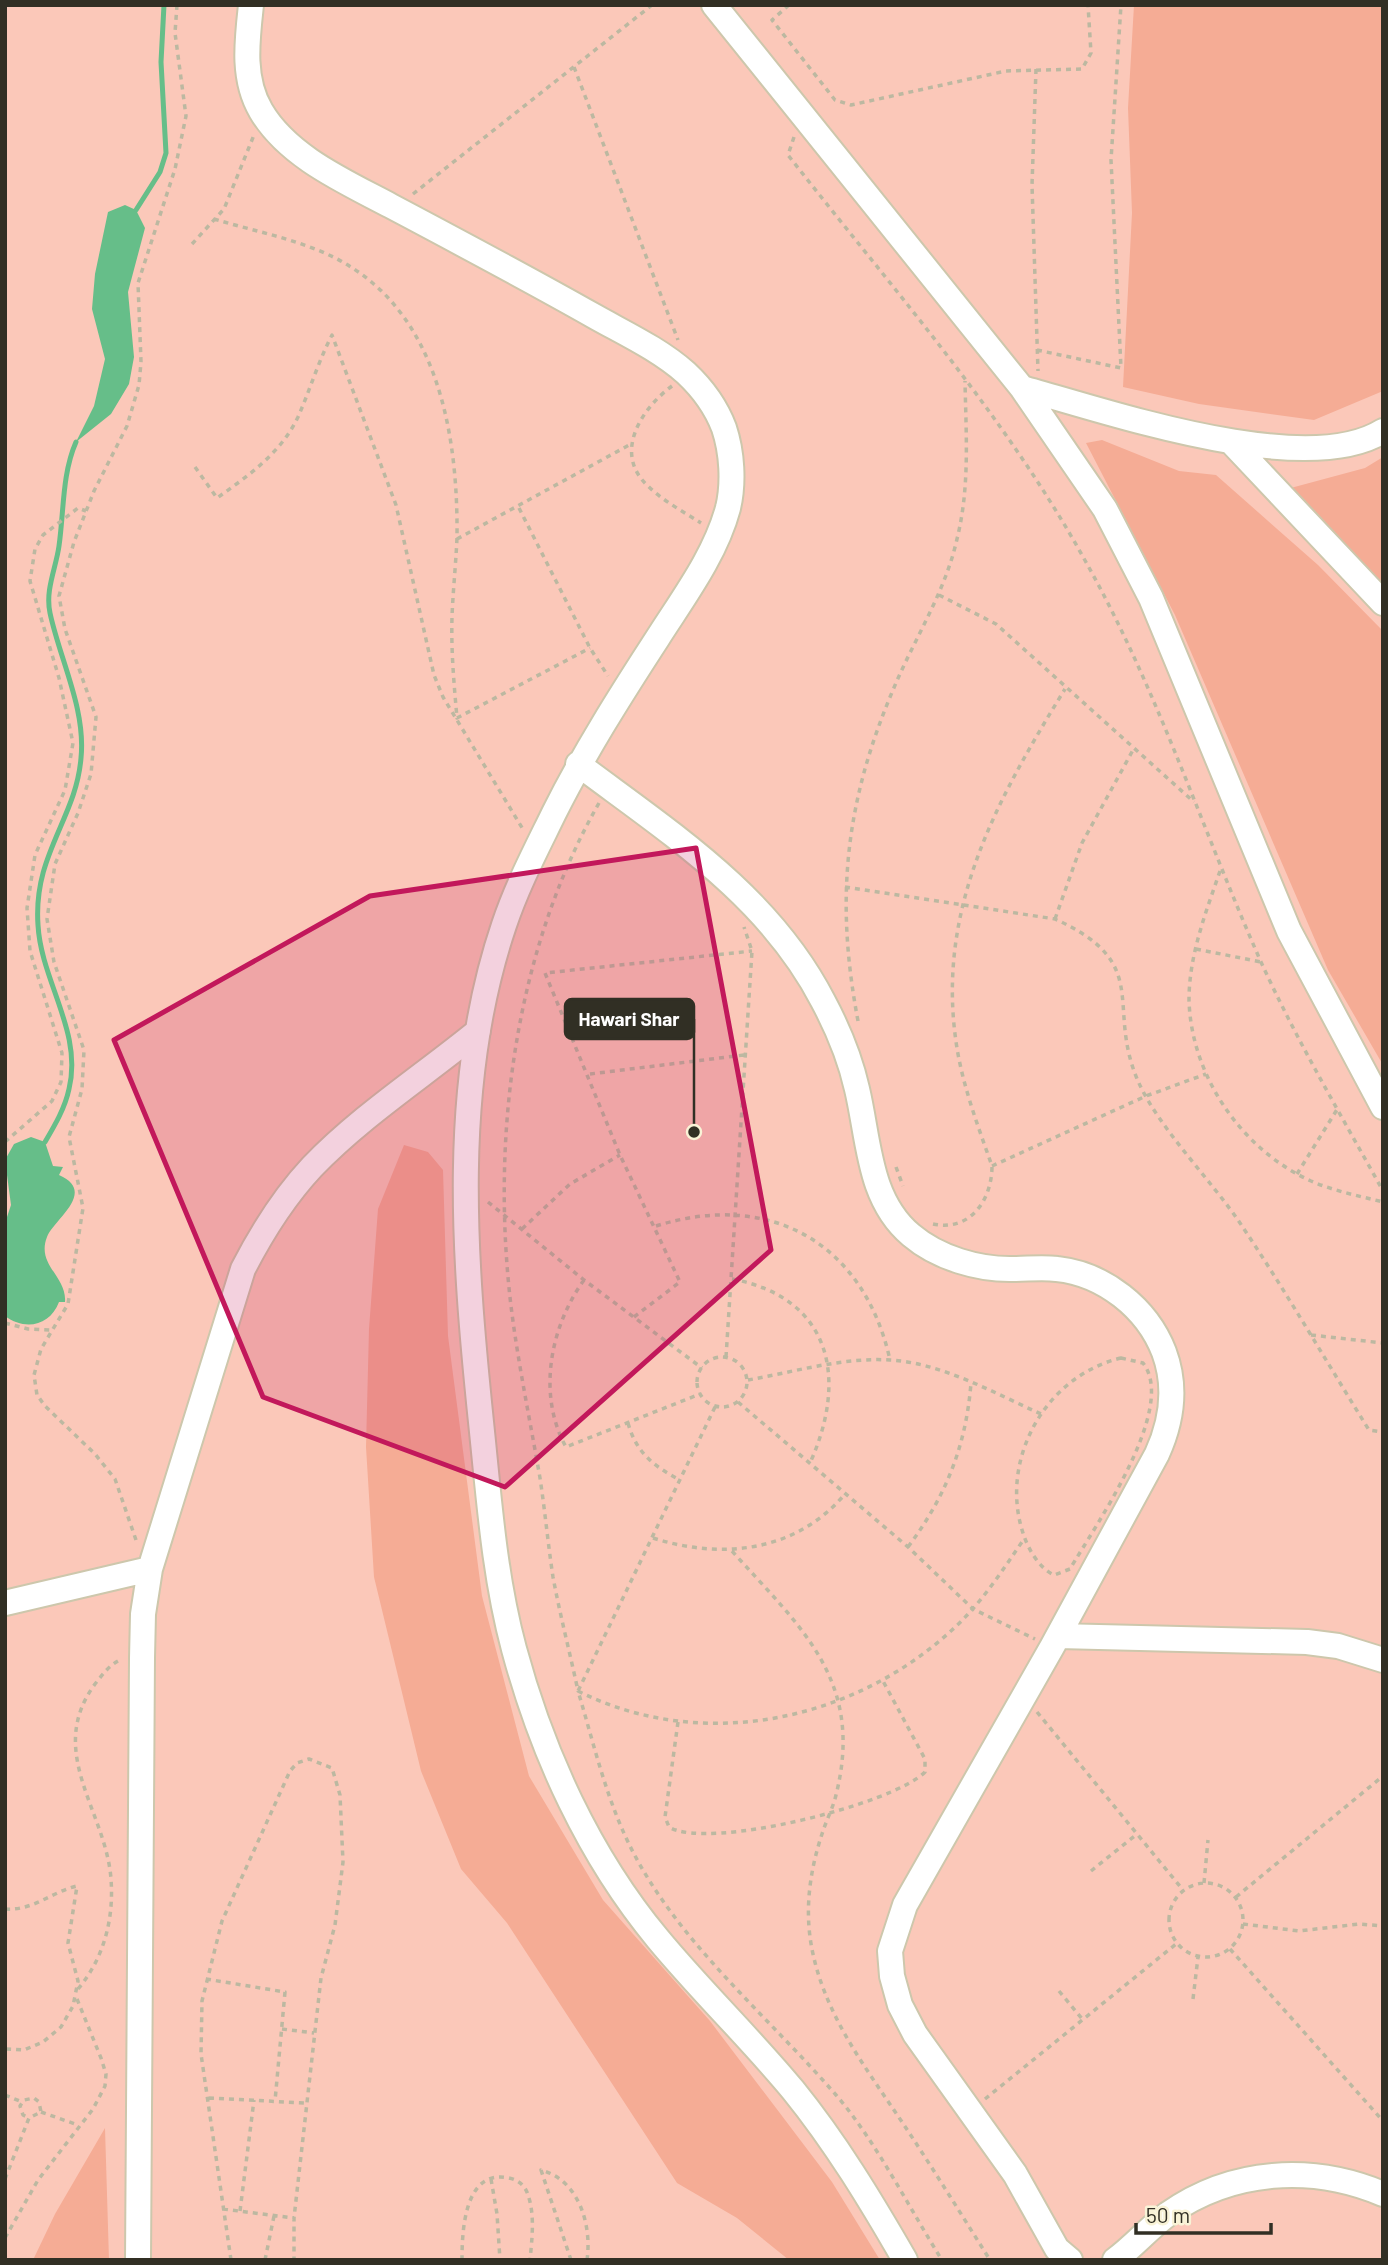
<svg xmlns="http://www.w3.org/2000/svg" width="1388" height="2265" viewBox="0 0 1388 2265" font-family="Barlow,sans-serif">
	<rect width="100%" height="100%" fill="#f9f3d7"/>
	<!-- green -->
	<path fill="#fbc8b9" d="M 5,5 L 1383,5 L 1383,2260 L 5,2260 Z"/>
	<!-- forest -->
	<path fill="#f5ac95" d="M 1134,5 L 1383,5 L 1383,391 L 1314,420 L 1199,404 L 1123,387 L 1132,213 L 1128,108 Z
		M 1102,440 L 1179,471 L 1216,475 L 1318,565 L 1383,631 L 1383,1065 L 1328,970 L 1175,615 L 1086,443 Z
		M 1383,457 L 1383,586 L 1287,489 L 1365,468 Z
		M 404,1145 L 428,1152 L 443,1170 L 448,1336 L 482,1596 L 529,1776 L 603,1900 L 710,2021 L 832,2182 L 880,2260 L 789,2260 L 737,2218 L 677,2183 L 507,1923 L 461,1869 L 421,1771 L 374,1577 L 366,1447 L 369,1329 L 378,1209 Z
		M 105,2128 L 109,2260 L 33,2260 L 55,2214 Z"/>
	<!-- water -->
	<path fill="#66be89" d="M 125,205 L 136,210 L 145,228 L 128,292 L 134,357 L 129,384 L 111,414 L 76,442 L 94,406 L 105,359 L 92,309 L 95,274 L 108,212 Z
		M 31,1137 L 45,1142 L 53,1166 L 63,1167 L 59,1175 C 98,1192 53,1220 47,1237 C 36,1265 67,1276 65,1302 L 59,1302 C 50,1326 25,1331 5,1316 L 5,1223 L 11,1205 L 5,1160 L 14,1144 Z"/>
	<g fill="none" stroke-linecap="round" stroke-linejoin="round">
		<!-- stream -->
		<path stroke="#66be89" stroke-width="5" d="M 136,210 L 160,172 L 166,153 L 161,62 L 164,5
			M 45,1142 C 55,1125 65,1108 69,1089 C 83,1032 41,981 38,925 C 33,854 76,819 81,758 C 86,709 60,660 50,613 C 45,590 56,568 59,546 C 64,511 62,474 76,442"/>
		<!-- minor casing -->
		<g stroke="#cdc7ac" stroke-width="28">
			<path id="minor" d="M 251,5 C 247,41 242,79 261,111 C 288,157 346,182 391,206 C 459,242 527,278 594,316 C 624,333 659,349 686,373 C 702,388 716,407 724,428 C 732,452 734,483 728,508 C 715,556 683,598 657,639 C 620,696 584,753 554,813 C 536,850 517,886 504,925 C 450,1084 464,1257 481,1422 C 489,1498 494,1575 514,1649 C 542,1753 589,1856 658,1939 C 701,1991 750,2038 793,2090 C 836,2143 871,2201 905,2260
				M 714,5 L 1022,388 L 1105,509 L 1151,598 L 1289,931 L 1383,1107
				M 1022,388 C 1107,411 1305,480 1383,431
				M 1233,444 L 1383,603
				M 578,764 C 670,833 769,896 823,1001 C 838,1029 850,1058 857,1089 C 869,1139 868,1199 911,1235 C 938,1258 979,1270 1014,1269 C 1028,1269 1042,1267 1057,1269 C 1104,1274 1147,1308 1164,1352 C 1177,1387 1172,1421 1157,1454 L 1052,1647 L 905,1905 L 890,1951 L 892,1976 L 900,2005 L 915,2034 L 1015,2174 L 1057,2249 L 1070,2260
				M 5,1603 L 150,1569
				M 1058,1636 L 1307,1642 L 1338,1646 L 1383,1660
				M 138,2260 L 142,1658 L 143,1614 L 150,1569 L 243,1269 C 262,1232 283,1198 312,1167 C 361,1116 423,1076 478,1031
				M 1115,2260 C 1134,2246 1149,2228 1168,2214 C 1232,2169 1312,2164 1383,2194"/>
		</g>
		<!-- path -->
		<path stroke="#bcb8a1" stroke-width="3.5" stroke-dasharray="5 5" stroke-linecap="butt" d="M 789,5 L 772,20 L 835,100 L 851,105 L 1006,71 L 1082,69 L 1091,53 L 1088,5
			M 574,67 L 678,340
			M 1036,69 L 1032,185 L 1038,371
			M 794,137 L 788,155 C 891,287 1006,416 1087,564 C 1158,691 1202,829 1261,962 C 1297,1041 1341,1115 1383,1191
			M 413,194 L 652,5
			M 214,219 C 260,233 314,242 354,269 C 441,326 458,442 457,537 C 456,563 453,590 452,617 C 451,651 454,684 457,718 L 590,648
			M 192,244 L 224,209 L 254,135
			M 1037,350 L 1121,368 L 1111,160 L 1121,5
			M 672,386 C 642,408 612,453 648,486 C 663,501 684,512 701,523
			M 195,467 L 217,498 C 248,476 281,453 298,417 C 310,390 318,362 332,335 L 396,505 L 434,675 L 443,697 L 524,831
			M 519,508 L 590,648 L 608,676
			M 457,539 L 631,444
			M 939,595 L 996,624 L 1194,802
			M 599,803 C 514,952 491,1138 511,1306 C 518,1363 530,1420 540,1478 C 545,1511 548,1544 553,1577 C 560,1615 570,1653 578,1691 C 701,1753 852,1722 952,1630 C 981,1604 1002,1571 1024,1539
			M 1220,871 C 1206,912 1189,955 1189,1000 C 1191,1076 1242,1150 1311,1181 C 1334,1191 1359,1196 1383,1202
			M 845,887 L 1055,919 C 1154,964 1105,1005 1138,1081 C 1158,1127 1211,1180 1240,1223 C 1285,1290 1326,1361 1369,1430 L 1383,1432
			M 1055,919 L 1082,843 L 1133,750
			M 1196,949 L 1261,962
			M 858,1021 C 835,900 845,803 893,690 C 914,639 945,593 957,539 C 970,487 966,434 965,381
			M 590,1074 L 744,1055
			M 5,1142 L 52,1101 L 61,1082 L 62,1053 L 30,951 L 27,908 L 35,855 L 65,790 L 73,743 L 59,678 L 30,581 L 35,549 L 43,535 L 78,508 L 86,511
			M 992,1166 L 1146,1096 L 1206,1074
			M 896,1167 L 903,1186
			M 1297,1174 L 1338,1108
			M 488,1202 L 584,1280 L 702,1368
			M 933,1224 C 970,1232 992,1200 992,1166 C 979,1129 965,1092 958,1054 C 933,914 995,803 1065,689
			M 656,1226 C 770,1190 864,1243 890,1360
			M 522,1229 L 570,1184 L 620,1155
			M 732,1279 C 832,1298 848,1379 810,1463
			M 584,1280 C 550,1327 537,1395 566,1447 L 700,1394
			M 634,1317 L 680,1282 L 620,1155 L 545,973 L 752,951
			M 5,1323 L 28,1329 L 51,1330
			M 1311,1335 L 1383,1343
			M697 1382a25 25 0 1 1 50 0a25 25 0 1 1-50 0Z
			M 726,1357 L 752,951 L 744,927
			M 1121,1358 L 1143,1363 C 1178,1408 1095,1526 1070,1569 L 1054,1575 C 1039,1568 1028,1549 1023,1533 C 999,1460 1045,1376 1121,1358 Z
			M 748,1380 C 794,1372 843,1357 890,1360 C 942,1363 994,1393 1041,1414
			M 738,1402 L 908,1547 L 973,1609 L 1035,1639
			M 715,1407 L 578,1691 C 593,1741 605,1794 628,1842 C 675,1940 766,2014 836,2095 C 876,2141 909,2208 942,2260
			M 628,1423 C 636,1452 653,1466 680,1480
			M 653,1538 C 722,1560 796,1552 845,1494
			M 136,1540 L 115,1479 L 95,1454 L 45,1406 L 37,1395 L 34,1375 L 41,1349 L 68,1304 L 83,1208 L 69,1137 L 82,1089 L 84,1050 L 54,962 L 47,919 L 55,864 L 78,813 L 91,774 L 96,717 L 65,629 L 59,596 L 74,542 L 94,491 L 127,426 L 139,385 L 141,362 L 138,283 L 175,169 L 186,116 L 175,33 L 177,5
			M 908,1547 C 946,1496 966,1446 971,1383
			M 732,1551 C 800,1627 865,1680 836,1795 C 833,1808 826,1821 822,1834 C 809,1873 804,1914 813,1954 C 827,2018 866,2068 902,2122 C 932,2167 961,2214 990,2260
			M 1037,1712 L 1183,1890
			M 678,1722 L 665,1817 L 669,1827 C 708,1851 894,1804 925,1772 L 925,1759 L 883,1681
			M 1091,1871 L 1137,1834
			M1169 1920a37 37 0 1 1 74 0a37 37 0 1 1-74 0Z
			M 1204,1883 L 1208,1840
			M 1236,1897 L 1383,1776
			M 5,1909 C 33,1911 51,1892 77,1886 L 68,1943 L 78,1981 L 73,2006 L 61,2027 L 43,2042 L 24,2050 L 5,2049
			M 1243,1924 L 1299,1931 L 1359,1924 L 1383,1926
			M 1230,1949 L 1383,2121
			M 206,1979 L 285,1992 L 275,2101
			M 78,1989 C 104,1958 114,1919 111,1879 C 106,1811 45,1752 95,1684 C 103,1674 110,1664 122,1659
			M 1059,1991 L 1083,2020
			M 1193,1999 L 1198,1957
			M 282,2029 L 314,2033
			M 5,2095 L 22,2102
			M 209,2098 L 305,2103
			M 985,2099 L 1176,1944
			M 41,2112 L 78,2125
			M 5,2179 L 29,2118 L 41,2112 L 39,2102 L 34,2098 L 24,2100 L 20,2106 L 23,2115 L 29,2118
			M 491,2179 L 497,2214 L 500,2260
			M 223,2209 L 294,2218
			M 240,2211 L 254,2100
			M 5,2238 L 38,2180 L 93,2109 L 105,2086 L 106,2074 L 101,2058 L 77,1999
			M 231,2260 L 201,2054 L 202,2001 L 222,1921 L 290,1771 L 297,1763 L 309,1759 L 332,1768 L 340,1795 L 343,1862 L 335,1925 L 321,1978 L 294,2218 L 294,2260
			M 265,2260 L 274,2216
			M 462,2260 C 462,2232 464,2168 509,2178 C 518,2180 525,2185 528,2195 C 535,2215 532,2239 530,2260
			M 571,2260 L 541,2170 C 579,2180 592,2225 587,2260"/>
		<!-- minor -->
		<use href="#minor" stroke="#fff" stroke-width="24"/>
	</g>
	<!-- marked area -->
	<path fill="#c2185b" fill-opacity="0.2" stroke="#c2185b" stroke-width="5" stroke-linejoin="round" d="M 696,848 L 771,1250 L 505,1487 L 263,1397 L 114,1040 L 370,896 Z"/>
	<!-- callouts -->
	<path fill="none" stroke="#312f24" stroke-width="2.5" d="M694 1132L694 1019"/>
	<circle fill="#312f24" stroke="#f9f3d7" stroke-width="2.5" cx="694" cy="1132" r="7"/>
	<rect fill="#312f24" stroke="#312f24" stroke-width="2.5" x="565" y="999" width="129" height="40" rx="7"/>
	<g font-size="19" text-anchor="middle" font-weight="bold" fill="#fff">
		<text x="629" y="1026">Hawari Shar</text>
	</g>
	<!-- border -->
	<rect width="1388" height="2265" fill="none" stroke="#312f24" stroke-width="14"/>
	<!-- scale -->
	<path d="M1136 2223v10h135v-10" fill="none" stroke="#312f24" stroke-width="3.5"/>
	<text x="1146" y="2223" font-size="21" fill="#312f24" stroke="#f9f3d7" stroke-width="5" paint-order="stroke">50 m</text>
</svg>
